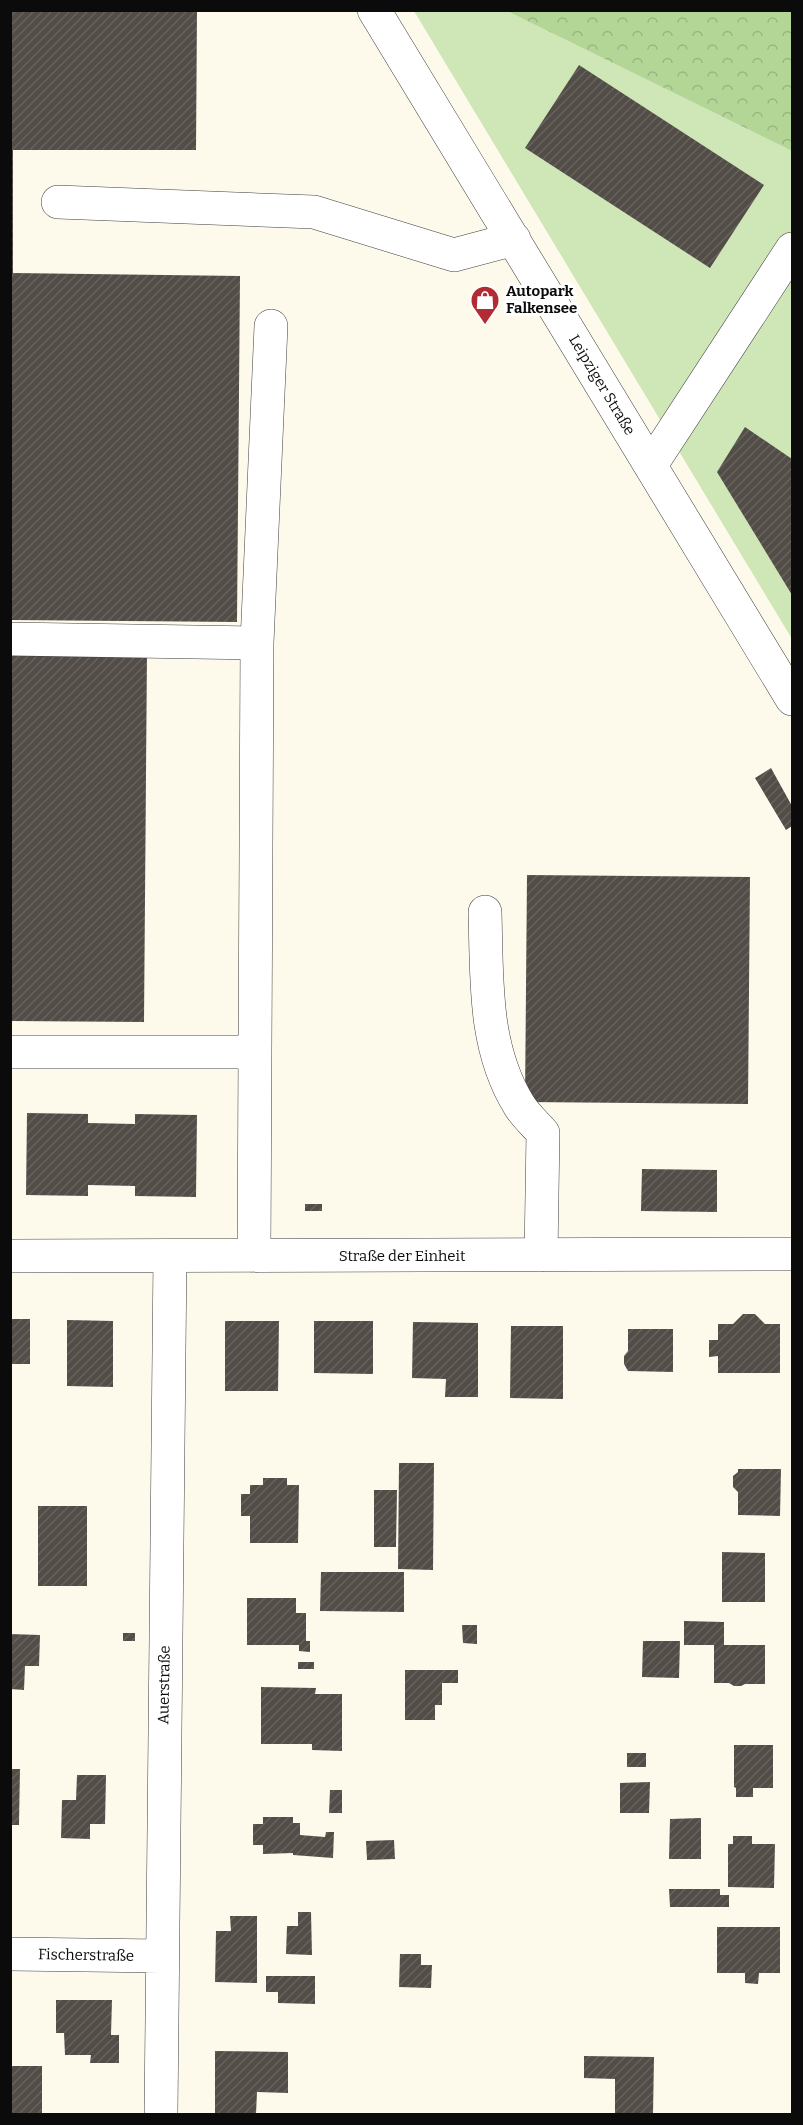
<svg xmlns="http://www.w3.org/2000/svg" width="803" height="2125" viewBox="0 0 803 2125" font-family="Bitter,serif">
	<defs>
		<pattern id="forest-crowns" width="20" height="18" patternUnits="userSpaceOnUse" patternTransform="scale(1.5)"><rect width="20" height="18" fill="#b3d697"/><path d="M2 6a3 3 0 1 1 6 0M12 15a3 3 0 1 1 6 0" fill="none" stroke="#99b681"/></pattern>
		<pattern id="building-hatch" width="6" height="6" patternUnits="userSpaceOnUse" patternTransform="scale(1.5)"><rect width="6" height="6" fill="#534d48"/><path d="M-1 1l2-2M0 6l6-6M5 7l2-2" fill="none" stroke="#67625e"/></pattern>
	</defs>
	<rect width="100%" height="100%" fill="#fefaeb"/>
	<!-- grass -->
	<path fill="#cfe6b7" d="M 414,11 L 507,11 L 792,151 L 792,639 Z"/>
	<!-- forest -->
	<path fill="url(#forest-crowns)" d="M 507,11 L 792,11 L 792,151 Z"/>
	<!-- building -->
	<path fill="url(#building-hatch)" d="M 10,10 L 197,10 L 196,150 L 13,150 L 13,273 L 240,276 L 237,622 L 10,620 Z
		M 579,65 L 764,185 L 710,268 L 525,148 Z
		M 745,427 L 792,459 L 792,595 L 717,472 Z
		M 10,651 L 147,652 L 144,1022 L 10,1021 Z
		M 771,768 L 792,806 L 792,826 L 786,830 L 755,778 Z
		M 527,875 L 750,877 L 748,1104 L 525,1102 Z
		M 27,1113 L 88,1114 L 88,1123 L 135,1124 L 135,1114 L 197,1115 L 196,1197 L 135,1196 L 135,1186 L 88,1185 L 88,1196 L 26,1195 Z
		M 642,1169 L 717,1170 L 717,1212 L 641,1211 Z
		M 305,1204 L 322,1204 L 322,1211 L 305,1211 Z
		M 743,1314 L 755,1314 L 765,1324 L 780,1324 L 780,1373 L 718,1373 L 718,1356 L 709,1357 L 709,1340 L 718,1340 L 718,1324 L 733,1324 Z
		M 10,1319 L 30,1319 L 30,1364 L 10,1364 Z
		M 67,1320 L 113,1321 L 113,1387 L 67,1386 Z
		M 225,1321 L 279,1321 L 278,1391 L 225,1391 Z
		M 314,1321 L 373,1321 L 373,1374 L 314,1373 Z
		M 413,1322 L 478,1323 L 478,1397 L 445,1397 L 446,1379 L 412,1378 Z
		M 511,1326 L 563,1326 L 563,1399 L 510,1398 Z
		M 628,1329 L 673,1329 L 673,1372 L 628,1371 L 624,1364 L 624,1356 L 628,1351 Z
		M 399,1463 L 434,1463 L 433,1570 L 398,1569 Z
		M 738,1469 L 781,1469 L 780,1516 L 738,1515 L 738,1492 L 733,1487 L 733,1476 L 738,1472 Z
		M 263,1478 L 287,1478 L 287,1485 L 299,1485 L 298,1543 L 250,1543 L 250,1516 L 241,1516 L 241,1494 L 250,1494 L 250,1485 L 263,1485 Z
		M 374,1490 L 397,1490 L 396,1547 L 374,1547 Z
		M 38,1506 L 87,1506 L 87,1586 L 38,1586 Z
		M 722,1552 L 765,1553 L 765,1602 L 722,1602 Z
		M 321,1572 L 404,1572 L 404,1612 L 320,1611 Z
		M 247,1598 L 296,1598 L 296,1613 L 306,1613 L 306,1641 L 310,1641 L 310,1652 L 299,1651 L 299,1645 L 247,1645 Z
		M 684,1621 L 724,1622 L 724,1645 L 765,1645 L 765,1684 L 745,1684 L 741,1686 L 734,1686 L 729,1683 L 714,1683 L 714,1645 L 684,1645 Z
		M 462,1625 L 477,1625 L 477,1644 L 463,1643 Z
		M 123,1633 L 135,1633 L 135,1641 L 123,1641 Z
		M 10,1634 L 40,1635 L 39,1666 L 25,1666 L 24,1690 L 10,1689 Z
		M 643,1641 L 680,1641 L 679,1678 L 642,1677 Z
		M 298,1662 L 314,1662 L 314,1669 L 298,1669 Z
		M 405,1670 L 458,1670 L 458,1683 L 442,1683 L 442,1705 L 435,1705 L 435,1720 L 405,1720 Z
		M 261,1687 L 316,1688 L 315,1694 L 342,1694 L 342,1751 L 312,1750 L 312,1744 L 261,1744 Z
		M 734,1745 L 773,1745 L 773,1788 L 753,1788 L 753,1797 L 736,1797 L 736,1788 L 734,1787 Z
		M 627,1753 L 646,1753 L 646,1767 L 627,1767 Z
		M 10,1769 L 20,1769 L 19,1825 L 10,1825 Z
		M 77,1775 L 106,1775 L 105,1824 L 90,1824 L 90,1839 L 61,1838 L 62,1800 L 76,1800 Z
		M 650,1782 L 649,1813 L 620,1813 L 620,1783 Z
		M 330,1790 L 342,1790 L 342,1813 L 329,1813 Z
		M 263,1817 L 293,1817 L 293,1823 L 300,1823 L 300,1835 L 325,1837 L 326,1832 L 334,1832 L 333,1858 L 293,1855 L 293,1853 L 263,1854 L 263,1845 L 253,1845 L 253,1824 L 263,1824 Z
		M 701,1818 L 701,1859 L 669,1859 L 670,1819 Z
		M 733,1836 L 752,1836 L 752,1844 L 775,1844 L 774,1888 L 728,1887 L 728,1844 L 733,1844 Z
		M 394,1840 L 395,1859 L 367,1860 L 366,1841 Z
		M 669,1889 L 720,1889 L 720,1895 L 729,1895 L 729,1907 L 670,1907 Z
		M 298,1912 L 311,1912 L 312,1955 L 286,1954 L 287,1926 L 298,1926 Z
		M 230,1916 L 257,1916 L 257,1983 L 215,1982 L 216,1931 L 231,1931 Z
		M 717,1927 L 780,1927 L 780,1973 L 759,1973 L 758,1984 L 745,1983 L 745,1973 L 717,1973 Z
		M 400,1954 L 421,1954 L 421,1965 L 432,1965 L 431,1988 L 399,1987 Z
		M 266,1976 L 315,1976 L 315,2004 L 278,2003 L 278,1992 L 266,1992 Z
		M 56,2000 L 112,2000 L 111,2035 L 119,2035 L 119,2063 L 90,2063 L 91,2055 L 65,2055 L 64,2033 L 56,2033 Z
		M 215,2051 L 288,2052 L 288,2093 L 257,2092 L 256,2114 L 215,2114 Z
		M 584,2056 L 654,2057 L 653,2114 L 615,2114 L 615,2079 L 584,2078 Z
		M 10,2066 L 42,2066 L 42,2114 L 10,2114 Z"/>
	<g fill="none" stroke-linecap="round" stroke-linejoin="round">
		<!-- minor casing -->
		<g stroke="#3e3e3e" stroke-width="34">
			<path id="minor" d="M 374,10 L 792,699
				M 58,202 L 314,212 L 454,255 L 514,239
				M 651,465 L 792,249
				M 10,639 L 257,643 L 254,1256
				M 257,643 L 271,326
				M 485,912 C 487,978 483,1047 519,1105 C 525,1115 535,1124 543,1133 L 541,1255
				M 10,1052 L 255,1052
				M 10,1256 L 792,1254
				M 10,1954 L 161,1956
				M 161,2114 L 170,1256"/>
		</g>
		<!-- minor -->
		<use href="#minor" stroke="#fff" stroke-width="33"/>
	</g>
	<!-- icons -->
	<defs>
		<g id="shop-pin" transform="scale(1.5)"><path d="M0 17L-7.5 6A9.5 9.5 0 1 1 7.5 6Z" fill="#b32b32" stroke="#fff"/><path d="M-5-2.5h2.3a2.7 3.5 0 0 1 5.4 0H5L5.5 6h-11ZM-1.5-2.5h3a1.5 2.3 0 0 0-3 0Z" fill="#fff"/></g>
	</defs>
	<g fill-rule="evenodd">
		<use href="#shop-pin" x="485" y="300"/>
	</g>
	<g text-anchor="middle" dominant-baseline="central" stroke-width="6" stroke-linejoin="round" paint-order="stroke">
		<!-- poi labels -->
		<g font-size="15" font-weight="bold" fill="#0b0b0b" stroke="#fff" text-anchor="start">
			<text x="506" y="291">Autopark<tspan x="506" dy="17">Falkensee</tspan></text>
		</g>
		<!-- street labels -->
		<g font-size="15" fill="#0b0b0b" stroke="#fff">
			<text transform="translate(602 385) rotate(59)">Leipziger Straße</text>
			<text x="402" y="1256">Straße der Einheit</text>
			<text transform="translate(164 1685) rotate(-89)">Auerstraße</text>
			<text transform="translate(86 1955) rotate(1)">Fischerstraße</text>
		</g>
	</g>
	<!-- border -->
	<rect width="803" height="2125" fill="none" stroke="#0b0b0b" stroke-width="24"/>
</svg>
